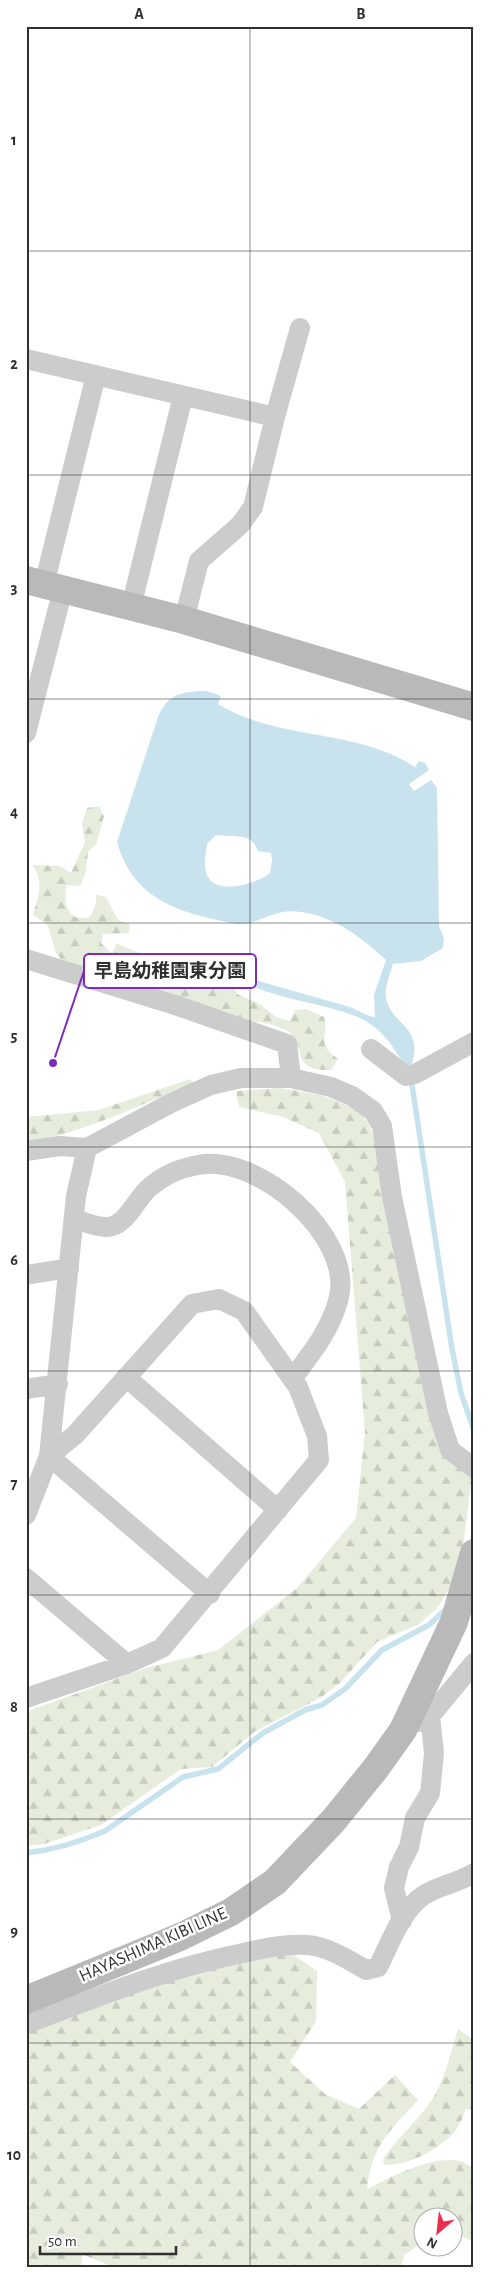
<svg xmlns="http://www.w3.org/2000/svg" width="500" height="2294" viewBox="0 0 500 2294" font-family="'Alegreya Sans','Noto Sans JP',sans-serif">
	<defs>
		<pattern id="forest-firs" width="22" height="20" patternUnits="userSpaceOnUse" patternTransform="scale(1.25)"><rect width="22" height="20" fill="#e7eddd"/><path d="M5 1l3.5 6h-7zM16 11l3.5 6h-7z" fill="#c6ccbe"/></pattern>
	</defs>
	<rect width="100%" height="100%" fill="#fff"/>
	<!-- forest -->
	<path fill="url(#forest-firs)" d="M 99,806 L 104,816 L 96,845 L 88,851 L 86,872 L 80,886 L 67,885 C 62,903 69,925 91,916 L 96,903 L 96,895 L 106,897 L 118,920 L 130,924 L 129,933 L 103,934 L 101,943 L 111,953 L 115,948 L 116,943 L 160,962 L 154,971 L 127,958 L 131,980 L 118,982 L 65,964 L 56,953 L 47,924 L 33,915 C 38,897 45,881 32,865 L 59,866 L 71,873 L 85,842 L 82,824 L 87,808 Z
		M 214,976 L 232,983 L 237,994 L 260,1004 L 276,1017 L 290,1021 L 295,1010 L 306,1009 L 324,1017 C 330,1038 314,1041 338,1059 L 331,1070 C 285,1071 311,1040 282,1028 C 266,1021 247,1022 230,1017 C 206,1010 182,1000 158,992 L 156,982 L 198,981 Z
		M 190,1079 L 193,1083 C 138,1106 85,1132 26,1143 L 26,1117 L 99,1110 Z
		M 278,1088 C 303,1091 357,1099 369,1125 C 374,1135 376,1148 379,1159 L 430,1418 L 472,1476 L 463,1547 L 454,1580 L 438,1607 L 419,1624 L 377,1642 L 339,1684 L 320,1698 L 254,1732 L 212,1767 L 181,1769 L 101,1825 L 44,1844 L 26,1846 L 26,1712 L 146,1668 L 218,1650 L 297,1588 L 356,1518 L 365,1432 L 345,1182 L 319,1133 L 283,1117 L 239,1107 L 236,1091 Z
		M 276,1953 L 293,1954 L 317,1971 L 316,2021 L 290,2062 L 325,2094 L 359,2109 L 395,2075 L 418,2100 C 389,2132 372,2144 367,2189 C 390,2177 433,2155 460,2161 C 464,2162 470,2166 474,2168 L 474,2242 L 453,2232 L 452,2216 L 422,2216 L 422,2243 L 404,2255 L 401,2268 L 115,2268 L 82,2254 L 81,2268 L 26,2268 L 26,2032 L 164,1980 Z
		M 458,2029 L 474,2040 L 474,2109 L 466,2109 C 463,2116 460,2124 456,2130 C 441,2149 408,2166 384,2165 L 383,2159 C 396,2140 412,2126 426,2108 C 444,2086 450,2055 458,2029 Z"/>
	<!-- water -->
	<path fill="#c8e3ed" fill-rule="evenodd" d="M 207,691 L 221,696 L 218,704 C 278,741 357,728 415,767 L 419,761 L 425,763 L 429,770 L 409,784 L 414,791 L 431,780 L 437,788 L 439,926 L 444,939 L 443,948 L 421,961 L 393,964 C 390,974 384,988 386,998 C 392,1027 425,1025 411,1067 L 405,1067 C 394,1046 378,1024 355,1016 C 308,998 262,1000 221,968 L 225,961 L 255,980 L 350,1007 L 369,1016 L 375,1017 L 374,995 L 386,960 C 361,937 335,917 301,912 C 278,908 264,920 246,924 C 235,925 219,920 208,918 C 163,907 130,889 117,842 L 159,714 C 171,692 183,692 207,691 ZM 216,835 C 233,838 251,831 258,851 L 271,853 L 272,860 L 270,873 C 258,883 216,897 207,875 C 203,865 206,853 207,844 Z"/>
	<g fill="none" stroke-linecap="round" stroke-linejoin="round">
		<!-- stream -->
		<path stroke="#c8e3ed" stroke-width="5.5" d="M 411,1078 L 452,1349 L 461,1393 L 474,1430
			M 26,1853 C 53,1850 80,1842 105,1831 L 183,1777 L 218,1769 L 263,1733 L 305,1710 L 322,1705 L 345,1689 L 382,1650 L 429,1625 L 446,1609"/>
		<!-- street -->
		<path stroke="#ccc" stroke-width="20" d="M 26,359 L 275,417 L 253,507 L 240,525 L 199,561 L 184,620
			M 275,417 L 300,328
			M 44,585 L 96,375
			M 131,607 L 183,396
			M 26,733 L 63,589
			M 26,959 L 175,1005 L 287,1044 L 291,1078
			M 371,1049 L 406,1076 L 415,1074 L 474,1042
			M 26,1151 L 60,1146 L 87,1148 L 171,1103 L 211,1085 L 241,1078 L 291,1078 L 331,1087 L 352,1096 L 373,1111 L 382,1126 L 392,1197 L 438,1413 L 450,1450 L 474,1468
			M 74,1219 C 83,1221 97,1228 107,1227 C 127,1226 136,1198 150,1187 C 164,1175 180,1168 198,1165 C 257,1153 353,1235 339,1297 C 332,1328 311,1354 292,1379
			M 26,1275 L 69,1268
			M 126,1377 L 278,1510
			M 26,1389 L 58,1384
			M 49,1456 L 210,1594
			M 26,1515 L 49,1456 L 76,1196 L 87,1148
			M 26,1578 L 127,1664
			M 26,1698 L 127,1664 L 162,1648 L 319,1460 L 317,1436 L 298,1387 L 244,1311 L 219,1299 L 192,1304 L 75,1435 L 49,1456
			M 418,1722 L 430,1716 L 474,1663
			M 402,1921 L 394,1888 L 399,1867 L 409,1847 L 415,1818 L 430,1793 L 434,1753 L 430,1716
			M 26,2024 C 97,1997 168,1968 243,1953 C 264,1948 285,1944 307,1945 C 327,1946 349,1960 366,1970 L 378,1967 C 390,1944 401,1910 424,1895 C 438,1886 458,1883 474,1873"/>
		<!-- secondary -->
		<path stroke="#b9b9b9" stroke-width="28" d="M 26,580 L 184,620 L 474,707
			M 26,2000 L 180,1937 L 231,1912 L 275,1882 L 333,1821 L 376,1768 L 403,1730 L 454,1622 L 474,1553"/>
	</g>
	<!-- grid -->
	<path fill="none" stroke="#2f2f2f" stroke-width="1" stroke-opacity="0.55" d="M 250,26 L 250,2268M 26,251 L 474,251M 26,475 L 474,475M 26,699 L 474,699M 26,923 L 474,923M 26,1147 L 474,1147M 26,1371 L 474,1371M 26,1595 L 474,1595M 26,1819 L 474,1819M 26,2043 L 474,2043"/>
	<g text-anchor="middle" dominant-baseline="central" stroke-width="5" stroke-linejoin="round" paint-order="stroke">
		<!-- street labels -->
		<g font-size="18" fill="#2f2f2f" stroke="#fff">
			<text transform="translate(153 1945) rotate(-24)">HAYASHIMA KIBI LINE</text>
		</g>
	</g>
	<!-- callouts -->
	<path fill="none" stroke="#7b2cbf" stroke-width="2" d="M53 1063L84 971"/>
	<circle fill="#7b2cbf" stroke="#fff" stroke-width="2" cx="53" cy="1063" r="5"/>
	<rect fill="#fff" stroke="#7b2cbf" stroke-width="2" x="84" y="954" width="172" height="34" rx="5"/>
	<g font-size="19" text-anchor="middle" font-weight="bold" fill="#2f2f2f">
		<text x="170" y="977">早島幼稚園東分園</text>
	</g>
	<!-- border -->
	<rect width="500" height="2294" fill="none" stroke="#ffffff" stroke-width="55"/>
	<!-- north arrow -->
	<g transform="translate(438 2232) rotate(208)"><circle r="24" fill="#ffffff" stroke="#acacac"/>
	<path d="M0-4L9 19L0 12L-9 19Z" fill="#ec2c4e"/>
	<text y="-8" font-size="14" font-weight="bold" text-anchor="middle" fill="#2f2f2f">N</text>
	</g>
	<!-- scale -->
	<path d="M40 2246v8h136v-8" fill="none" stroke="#2f2f2f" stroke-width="2.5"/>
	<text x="48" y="2246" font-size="15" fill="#2f2f2f" stroke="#ffffff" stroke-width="4" paint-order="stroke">50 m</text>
	<rect x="28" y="28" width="444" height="2238" fill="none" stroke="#2f2f2f" stroke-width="2"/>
	<g font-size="16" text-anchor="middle" font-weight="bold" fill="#2f2f2f">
		<text x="139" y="19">A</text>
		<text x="361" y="19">B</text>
		<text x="14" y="145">1</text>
		<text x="14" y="369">2</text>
		<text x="14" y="593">3</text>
		<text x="14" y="817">4</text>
		<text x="14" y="1041">5</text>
		<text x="14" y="1265">6</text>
		<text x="14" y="1489">7</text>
		<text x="14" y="1712">8</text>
		<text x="14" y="1936">9</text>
		<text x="14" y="2160">10</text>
	</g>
</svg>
